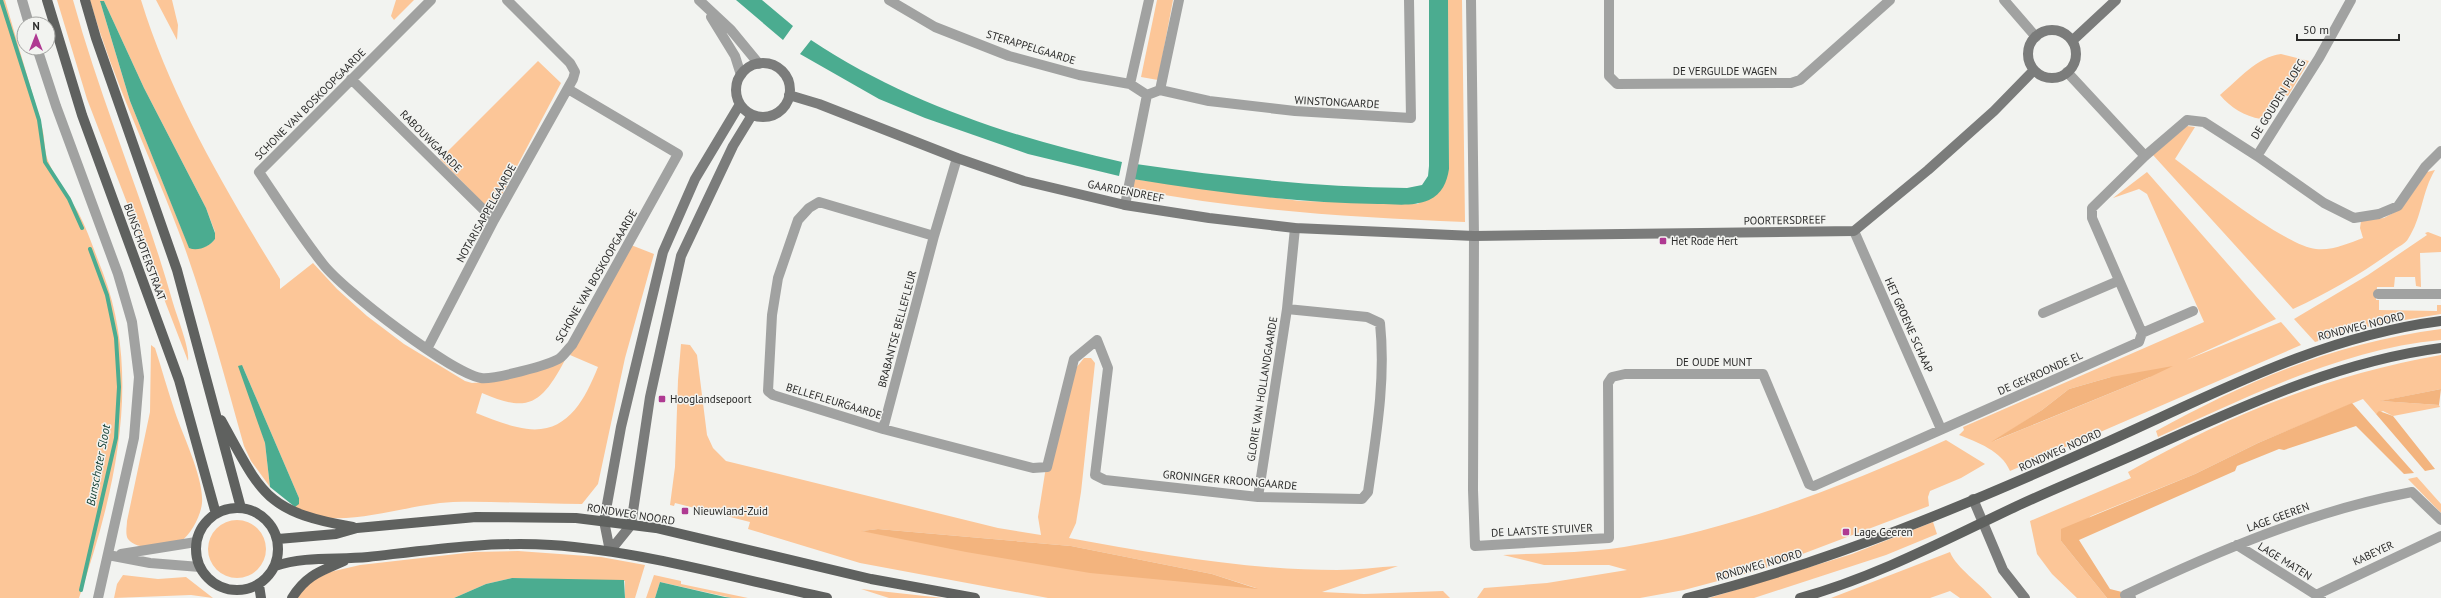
<svg xmlns="http://www.w3.org/2000/svg" width="2441" height="598" viewBox="0 0 2441 598" font-family="'PT Sans',sans-serif">
	<rect width="100%" height="100%" fill="#f2f3f0"/>
	<!-- green -->
	<path fill="#fcc698" fill-rule="evenodd" d="M 0,0 L 5,0 C 17,42 30,84 42,127 C 45,138 44,153 49,163 C 56,181 68,195 78,212 C 88,231 95,253 103,273 C 143,379 114,495 79,598 L 0,598 Z
		M 57,0 L 73,0 C 101,102 144,200 173,303 C 177,317 190,348 188,361 L 87,99 Z
		M 90,0 L 141,0 C 172,100 226,191 280,279 L 280,289 L 313,263 L 337,289 L 367,316 L 404,344 L 465,381 L 472,383 L 487,382 L 565,360 C 542,403 529,414 482,393 L 476,413 C 489,418 503,424 517,427 C 564,439 583,404 598,367 L 570,355 L 631,245 L 654,254 L 625,358 L 598,484 L 582,504 C 539,504 496,501 453,502 C 409,504 357,525 314,516 C 307,515 301,510 295,507 L 299,498 L 242,365 L 265,443 L 270,487 L 251,461 L 244,446 C 225,378 207,310 183,243 C 153,161 114,84 90,0 ZM 100,1 L 104,1 L 144,88 L 206,208 L 215,232 L 215,239 C 209,247 199,250 189,247 L 130,101 Z
		M 156,0 L 172,0 L 178,25 L 177,40 Z
		M 396,0 L 414,0 L 394,20 L 391,16 Z
		M 1157,0 L 1173,0 L 1158,80 L 1141,77 Z
		M 1448,0 L 1462,0 L 1465,222 C 1353,217 1243,211 1133,189 L 1133,179 L 1300,201 L 1418,204 L 1449,169 Z
		M 2281,54 L 2309,61 L 2288,96 L 2280,93 L 2261,119 C 2244,116 2231,108 2220,95 C 2238,80 2257,57 2281,54 Z
		M 538,61 L 561,83 L 497,204 L 493,207 L 486,206 L 440,159 Z
		M 2187,126 L 2195,127 L 2175,159 C 2205,181 2285,246 2316,249 C 2332,251 2349,243 2363,238 L 2360,228 L 2361,221 L 2384,218 L 2402,208 L 2427,172 L 2435,170 C 2422,191 2422,218 2408,239 C 2406,243 2398,247 2394,250 C 2363,273 2328,293 2293,309 L 2153,155 Z
		M 2147,172 L 2276,319 L 2186,360 L 2281,322 L 2301,345 L 2010,471 C 2002,451 1977,442 1959,435 L 1964,430 L 1963,427 L 2204,322 L 2147,194 L 2139,189 L 2113,198 ZM 2111,377 L 2150,377 L 1994,441 L 2042,410 L 2069,389 Z
		M 2428,232 L 2441,237 L 2441,252 L 2420,253 L 2421,287 L 2416,286 L 2415,277 L 2395,277 L 2394,287 L 2377,287 L 2376,300 L 2379,300 L 2379,310 L 2437,311 L 2437,305 L 2441,305 L 2441,314 L 2374,325 L 2315,342 L 2294,319 L 2368,275 L 2427,235 L 2425,233 Z
		M 2441,329 L 2441,340 C 2341,349 2249,397 2158,437 L 2156,431 C 2249,380 2335,343 2441,329 Z
		M 681,344 L 690,345 L 697,355 L 707,435 L 713,448 L 726,461 L 998,528 L 1041,535 L 1038,517 L 1045,473 L 1076,368 L 1084,358 L 1091,358 L 1095,363 L 1081,492 L 1076,523 L 1069,538 C 1156,554 1248,570 1337,570 C 1357,570 1378,567 1398,566 L 1322,592 L 1364,594 L 1443,591 L 1450,598 L 1048,598 L 860,563 L 748,529 L 750,522 L 675,503 L 674,506 L 670,505 L 675,467 L 678,380 ZM 878,529 L 1071,546 L 1212,574 L 1256,588 L 862,531 Z
		M 151,345 L 155,348 C 162,370 168,391 175,412 C 183,436 204,478 202,503 C 201,515 191,535 180,542 C 169,548 136,551 128,539 C 125,534 127,526 127,521 L 150,412 Z
		M 2441,355 L 2441,389 L 2381,401 L 2439,405 L 2440,407 L 2393,416 L 2383,411 L 2376,414 L 2363,399 L 2258,443 L 2195,474 L 2091,516 L 2061,541 L 2107,598 L 2077,598 L 2052,574 L 2037,554 L 2030,521 L 2131,478 L 2128,472 C 2228,415 2328,375 2441,355 Z
		M 1946,440 L 1985,464 L 1961,478 L 1930,491 L 1928,497 L 1929,506 L 1763,569 L 1684,590 L 1640,598 L 1477,598 L 1484,588 L 1547,583 L 1627,570 L 1609,565 L 1544,565 L 1503,555 C 1543,553 1584,553 1624,547 C 1736,529 1843,486 1946,440 Z
		M 2417,477 L 2441,504 L 2441,513 L 2408,479 Z
		M208 549a29 29 0 1 1 58 0a29 29 0 1 1-58 0Z
		M 1933,522 L 1937,534 L 1886,555 L 1754,598 L 1709,598 L 1852,554 Z
		M 518,551 L 601,557 L 645,565 L 635,598 L 625,598 L 625,581 L 512,578 L 486,584 L 454,598 L 297,598 L 310,582 L 330,572 L 360,565 L 474,552 Z
		M 1950,552 C 1957,569 1979,582 1992,598 L 1960,598 L 1950,591 L 1930,598 L 1831,598 Z
		M 123,575 L 158,579 L 186,577 L 213,598 L 191,595 L 114,598 L 117,584 Z
		M 654,575 L 681,581 L 681,584 L 748,598 L 732,598 L 660,582 L 655,598 L 646,598 Z
		M 861,589 L 943,598 L 889,598 Z"/>
	<!-- forest -->
	<path fill="#f3b47e" d="M 2173,366 L 2150,377 L 1991,442 L 2042,410 L 2069,389 L 2111,377 Z
		M 2441,389 L 2439,405 L 2380,401 Z
		M 2352,403 L 2414,473 L 2404,474 L 2356,426 L 2284,450 L 2279,449 L 2237,466 L 2235,471 L 2079,540 L 2110,589 L 2122,592 L 2121,598 L 2107,598 L 2061,541 L 2061,529 L 2195,474 L 2258,443 Z
		M 2379,411 L 2393,416 L 2435,469 L 2425,471 L 2376,414 Z
		M 878,529 L 1071,546 L 1212,574 L 1258,589 L 1090,573 L 966,552 L 861,531 Z"/>
	<!-- water -->
	<path fill="#4bac90" d="M 736,0 L 762,0 L 793,26 L 783,40 Z
		M 1429,0 L 1448,0 L 1449,169 C 1447,182 1442,194 1429,200 C 1413,207 1394,204 1378,204 C 1296,203 1214,192 1133,179 L 1136,164 C 1226,177 1316,187 1407,188 L 1422,185 L 1428,176 L 1429,166 Z
		M 100,1 L 104,1 L 144,88 L 206,208 L 215,233 L 215,239 C 210,246 198,252 189,248 L 130,101 Z
		M 811,40 C 904,102 1014,138 1122,162 L 1119,176 L 1028,154 L 925,118 L 879,99 L 800,54 Z
		M 242,365 L 299,498 L 299,504 L 295,507 L 270,487 L 265,443 L 238,366 Z
		M 512,578 L 624,580 L 625,598 L 454,598 L 486,584 Z
		M 660,582 L 725,597 L 732,598 L 655,598 Z"/>
	<g fill="none" stroke-linecap="round" stroke-linejoin="round">
		<!-- stream -->
		<path stroke="#4bac90" stroke-width="4" d="M 1,0 L 39,120 L 45,162 L 69,199 L 82,228
			M 81,590 L 116,438 L 119,387 L 116,338 L 107,295 L 90,249"/>
		<!-- street -->
		<path stroke="#a1a2a1" stroke-width="10" d="M 22,0 L 29,24
			M 431,0 L 259,172 C 280,203 300,235 323,264 C 344,291 450,372 481,378 C 492,380 550,365 560,358 C 564,355 568,349 572,345 L 678,154 L 568,89
			M 699,0 L 731,30 L 759,64
			M 889,0 L 935,27 L 1009,56 L 1079,75 L 1130,84 L 1147,95
			M 1471,0 L 1474,236 L 1473,490 L 1475,546 L 1609,538 L 1608,383 L 1612,377 L 1625,374 L 1763,374 L 1809,484 L 1814,486 L 2139,342 L 2142,333 L 2092,218 L 2092,208 L 2145,156 L 2187,120 L 2204,122 L 2257,156 L 2319,58 L 2351,0
			M 1609,0 L 1609,76 L 1617,84 L 1791,83 L 1800,80 L 1890,0
			M 2004,0 L 2036,37
			M 711,17 L 735,56 L 741,75
			M 37,48 L 56,106 L 118,274 L 132,322 L 139,377 L 134,438 L 98,598
			M 2067,72 L 2145,156
			M 351,79 L 494,220
			M 1130,84 L 1149,0
			M 1160,90 L 1179,0
			M 1147,95 L 1160,90 L 1209,101 L 1295,111 L 1411,118 L 1409,0
			M 2257,156 L 2324,203 L 2354,218 L 2379,214 L 2398,206 L 2425,167 L 2441,151
			M 1125,205 L 1147,95
			M 1854,231 L 1941,429
			M 934,236 L 819,202 L 809,208 L 798,220 L 778,278 L 772,315 L 768,391 L 773,395 L 883,429 L 1033,468 L 1047,467 L 1074,359 L 1097,340 L 1108,368 L 1095,475 L 1105,480 L 1258,497 L 1362,499 L 1368,492 C 1376,436 1386,380 1380,323 L 1367,317 L 1287,309 L 1295,228
			M 2378,294 L 2441,294
			M 2043,313 L 2118,281
			M 2142,333 L 2193,311
			M 427,349 L 494,220 L 573,79 L 575,72 L 570,63 L 507,0
			M 883,429 L 934,236 L 957,158
			M 1258,497 L 1287,309
			M 2237,545 L 2321,598
			M 121,554 L 196,542
			M 108,555 L 150,563 L 200,567
			M 2316,595 L 2441,536
			M 2131,598 L 2125,595 C 2218,551 2311,511 2412,492 L 2441,520"/>
		<!-- secondary -->
		<path stroke="#7b7c7b" stroke-width="10" d="M2028 54a24 24 0 1 1 48 0a24 24 0 1 1-48 0Z
			M 2072,41 L 2116,0
			M736 90a27 27 0 1 1 54 0a27 27 0 1 1-54 0Z
			M 789,95 L 819,104 L 957,158 L 1024,181 L 1125,205 L 1209,218 L 1295,228 L 1474,236 L 1854,231 L 1928,170 L 1994,111 L 2034,70
			M 1973,499 L 2003,570 L 2025,598
			M 610,551 L 604,521 L 621,427 L 663,252 L 695,179 L 740,104
			M 610,551 L 631,525 L 650,397 L 681,256 L 733,146 L 752,115"/>
		<!-- primary -->
		<path stroke="#5f615f" stroke-width="10" d="M 47,0 L 82,115 L 179,380 L 216,514
			M 85,0 L 96,38 L 177,270 L 241,508
			M 221,420 C 262,494 265,512 353,527
			M196 549a41 41 0 1 1 82 0a41 41 0 1 1-82 0Z
			M 278,539 L 336,534 L 357,528 L 476,517 L 576,518 L 656,528 L 871,579 L 975,598
			M 275,566 C 305,556 337,560 368,557 C 429,550 490,541 551,545 C 642,551 738,579 827,598
			M 259,585 L 261,598
			M 292,598 C 306,575 321,571 344,561
			M 1687,598 C 1832,562 1971,503 2107,442 C 2218,392 2319,337 2441,321
			M 1800,598 C 1876,577 1947,539 2017,506 C 2062,485 2108,467 2154,446 C 2246,405 2340,361 2441,348"/>
	</g>
	<!-- markers -->
	<g fill="#af3a92" stroke="#f2f3f0" stroke-width="1.5">
		<rect x="1659" y="237" width="8" height="8" rx="2"/>
		<rect x="658" y="395" width="8" height="8" rx="2"/>
		<rect x="681" y="507" width="8" height="8" rx="2"/>
		<rect x="1842" y="528" width="8" height="8" rx="2"/>
	</g>
	<g text-anchor="middle" dominant-baseline="central" stroke-width="3" stroke-linejoin="round" paint-order="stroke">
		<!-- street labels -->
		<g font-size="11" fill="#2a2a29" stroke="#f2f3f0">
			<text transform="translate(1031 47) rotate(17)">STERAPPELGAARDE</text>
			<text x="1725" y="71">DE VERGULDE WAGEN</text>
			<text transform="translate(2278 99) rotate(-58)">DE GOUDEN PLOEG</text>
			<text transform="translate(1337 102) rotate(3)">WINSTONGAARDE</text>
			<text transform="translate(310 104) rotate(-45)">SCHONE VAN BOSKOOPGAARDE</text>
			<text transform="translate(431 141) rotate(45)">RABOUWGAARDE</text>
			<text transform="translate(1126 191) rotate(11)">GAARDENDREEF</text>
			<text transform="translate(486 213) rotate(-61)">NOTARISAPPELGAARDE</text>
			<text transform="translate(1785 220) rotate(-1)">POORTERSDREEF</text>
			<text transform="translate(145 252) rotate(70)">BUNSCHOTERSTRAAT</text>
			<text transform="translate(596 276) rotate(-60)">SCHONE VAN BOSKOOPGAARDE</text>
			<text transform="translate(1909 325) rotate(66)">HET GROENE SCHAAP</text>
			<text transform="translate(2361 326) rotate(-14)">RONDWEG NOORD</text>
			<text transform="translate(897 329) rotate(-75)">BRABANTSE BELLEFLEUR</text>
			<text x="1714" y="362">DE OUDE MUNT</text>
			<text transform="translate(2040 373) rotate(-24)">DE GEKROONDE EL</text>
			<text transform="translate(1262 389) rotate(-81)">GLORIE VAN HOLLANDGAARDE</text>
			<text transform="translate(834 401) rotate(17)">BELLEFLEURGAARDE</text>
			<text transform="translate(2060 450) rotate(-24)">RONDWEG NOORD</text>
			<text transform="translate(1230 480) rotate(5)">GRONINGER KROONGAARDE</text>
			<text transform="translate(631 514) rotate(9)">RONDWEG NOORD</text>
			<text transform="translate(2278 517) rotate(-20)">LAGE GEEREN</text>
			<text transform="translate(1542 530) rotate(-3)">DE LAATSTE STUIVER</text>
			<text transform="translate(2373 553) rotate(-25)">KABEYER</text>
			<text transform="translate(2285 561) rotate(32)">LAGE MATEN</text>
			<text transform="translate(1759 565) rotate(-16)">RONDWEG NOORD</text>
		</g>
		<!-- poi labels -->
		<g font-size="11" fill="#2a2a29" stroke="#f2f3f0" text-anchor="start">
			<text x="1671" y="241">Het Rode Hert</text>
			<text x="670" y="399">Hooglandsepoort</text>
			<text x="693" y="511">Nieuwland-Zuid</text>
			<text x="1854" y="532">Lage Geeren</text>
		</g>
		<!-- water labels -->
		<g font-size="12" font-style="italic" fill="#164135" stroke="#f2f3f0">
			<text transform="translate(98 465) rotate(-79)">Bunschoter Sloot</text>
		</g>
	</g>
	<!-- north arrow -->
	<g transform="translate(36 36)"><circle r="19" fill="#f2f3f0" stroke="#a2a3a0"/>
	<path d="M0-3L7 15L0 10L-7 15Z" fill="#af3a92"/>
	<text y="-6" font-size="11" font-weight="bold" text-anchor="middle" fill="#2a2a29">N</text>
	</g>
	<!-- scale -->
	<path d="M2297 34v6h102v-6" fill="none" stroke="#2a2a29" stroke-width="2"/>
	<text x="2303" y="34" font-size="12" fill="#2a2a29" stroke="#f2f3f0" stroke-width="3" paint-order="stroke">50 m</text>
</svg>
